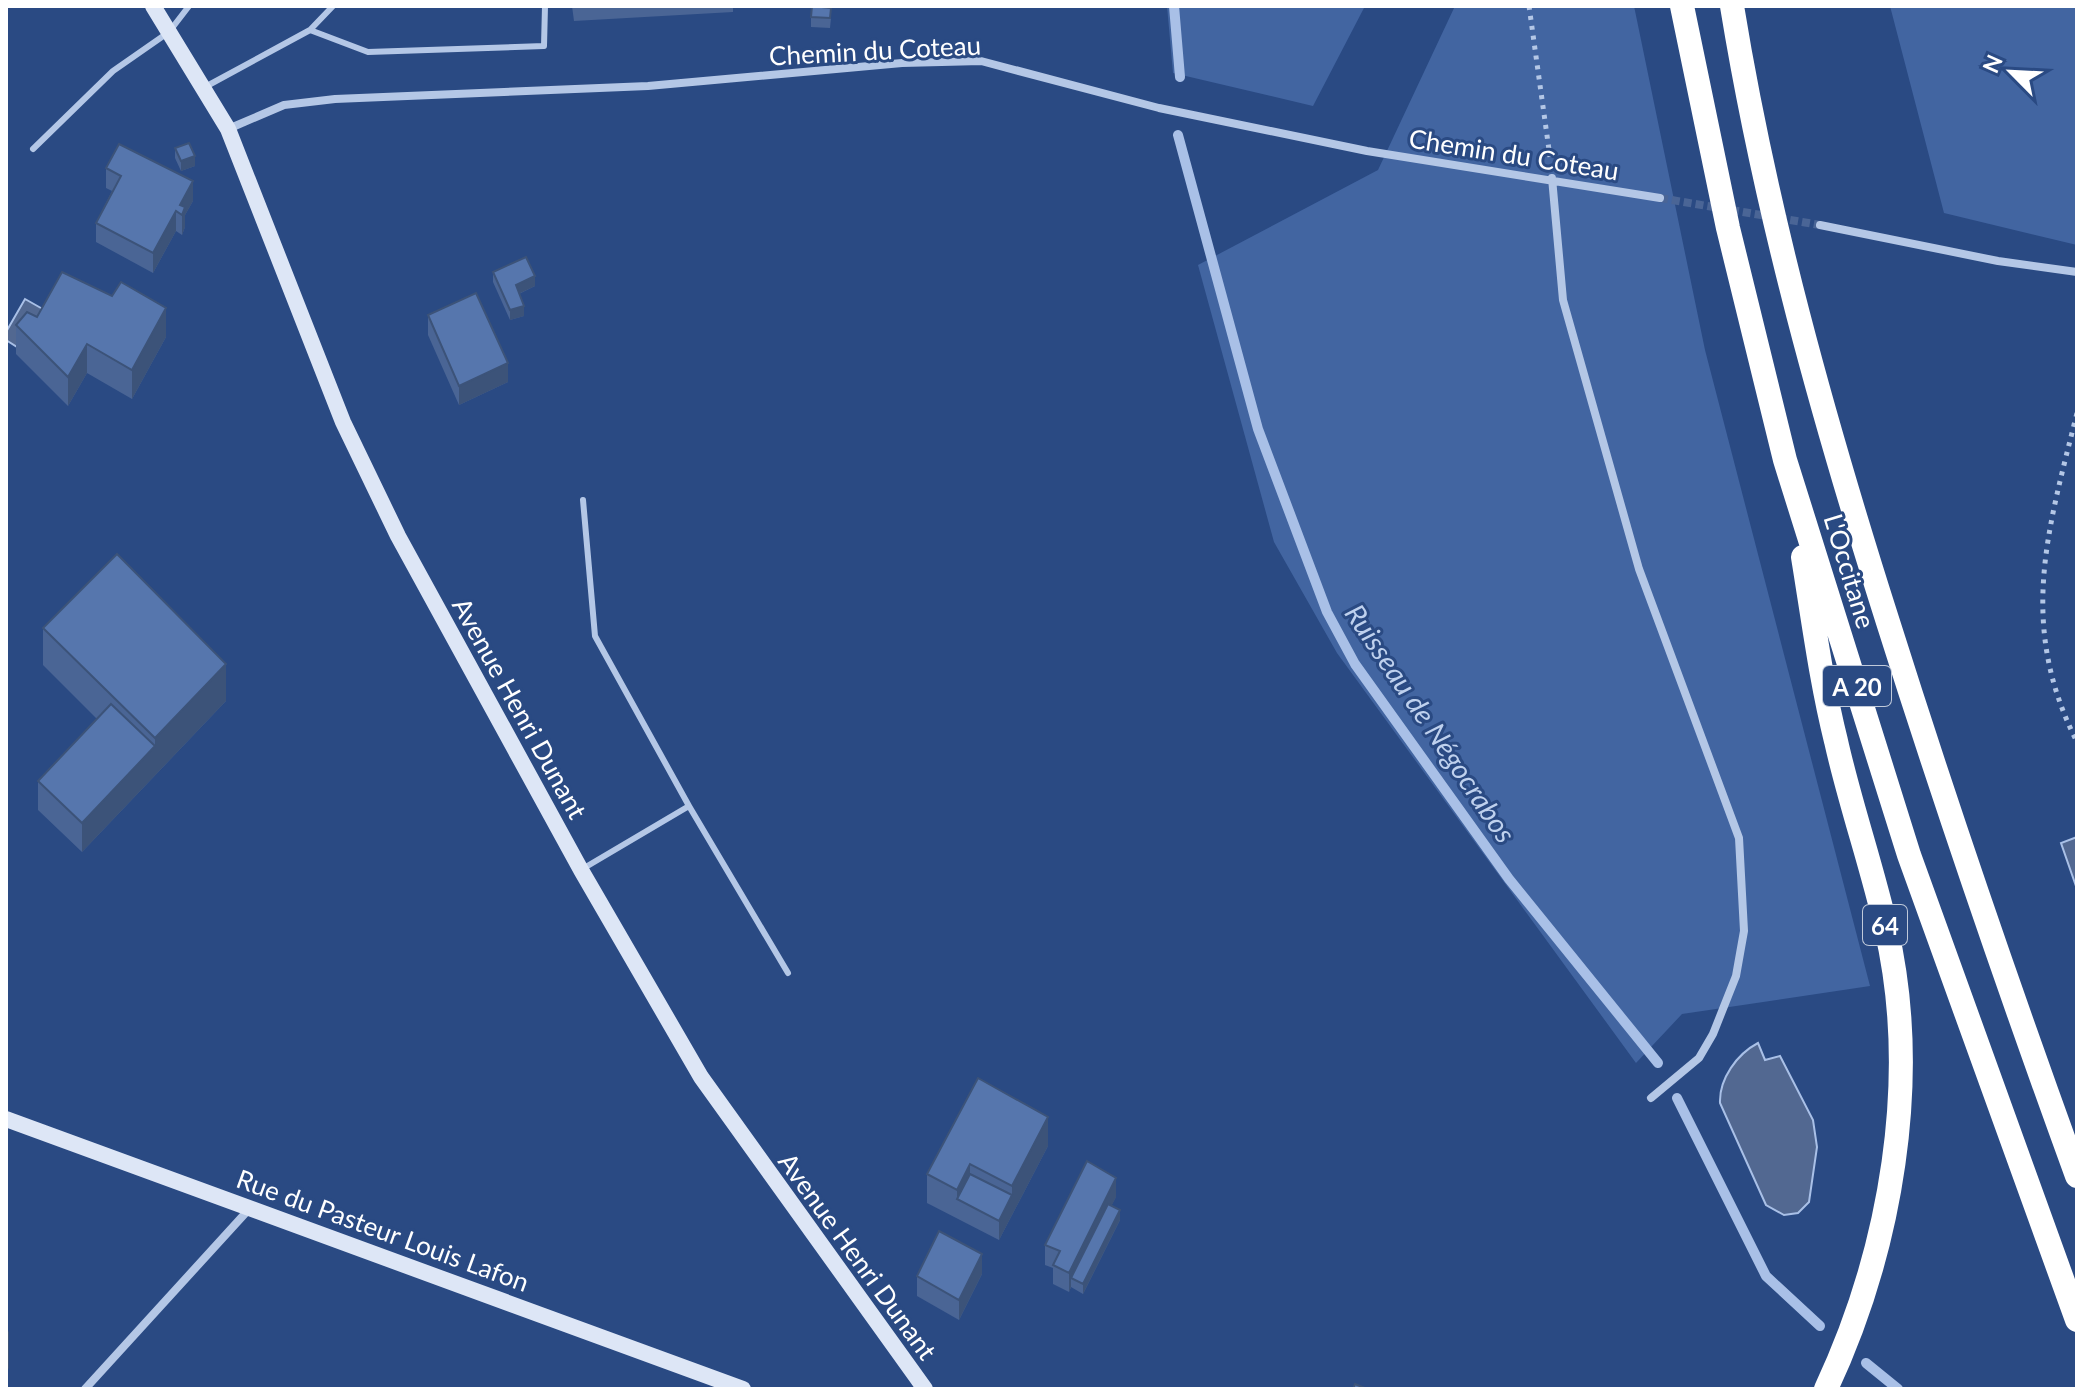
<svg xmlns="http://www.w3.org/2000/svg" width="2083" height="1395" viewBox="0 0 2083 1395" font-family="Lato,sans-serif">
	<rect width="100%" height="100%" fill="#2a4a83"/>
	<!-- green -->
	<path fill="#4265a1" d="M 1167,6 L 1365,6 L 1313,106 L 1173,73 Z
		M 1455,6 L 1634,6 L 1705,350 L 1870,986 L 1682,1014 L 1636,1063 L 1337,653 L 1274,542 L 1198,265 L 1378,170 Z
		M 1890,6 L 2077,6 L 2077,245 L 1944,213 Z"/>
	<!-- water -->
	<path fill="#526891" stroke="#a9c0e7" stroke-width="2" d="M 25,299 L 48,312 L 25,352 L 6,340 L 6,332 Z
		M 2077,837 L 2077,889 L 2061,843 Z
		M 1758,1043 L 1765,1060 L 1780,1056 L 1813,1120 L 1817,1147 L 1809,1202 L 1798,1213 L 1784,1215 L 1766,1205 L 1720,1103 C 1719,1079 1737,1054 1758,1043 Z"/>
	<g fill="none" stroke-linecap="round" stroke-linejoin="round">
		<!-- stream -->
		<path stroke="#a9c0e7" stroke-width="10" d="M 1174,6 L 1180,77
			M 1178,135 L 1258,429 L 1327,612 L 1355,664 L 1509,879 L 1658,1063
			M 1677,1098 L 1766,1276 L 1820,1326
			M 1866,1363 L 1898,1389"/>
		<!-- minor-tunnel -->
		<path stroke="#4a6596" stroke-width="8" stroke-dasharray="8 4" stroke-linecap="butt" d="M 1660,198 L 1820,225"/>
		<!-- path -->
		<path stroke="#b4c7e6" stroke-width="5" stroke-dasharray="4 6" stroke-linecap="butt" d="M 1529,6 L 1550,157
			M 2077,413 C 2047,533 2018,625 2077,742"/>
		<!-- service -->
		<path stroke="#b4c7e6" stroke-width="6" d="M 310,30 L 368,52 L 544,46 L 545,6
			M 205,87 L 310,30 L 333,6
			M 33,149 L 113,71 L 169,32 L 189,6
			M 583,500 L 595,636 L 689,806
			M 584,868 L 689,806 L 788,973"/>
		<!-- minor -->
		<path stroke="#b4c7e6" stroke-width="8" d="M 228,129 L 284,105 L 335,99 L 648,86 L 902,63 L 981,61 L 1159,108 L 1367,151 L 1660,198
			M 1552,178 L 1563,300 L 1639,569 L 1739,838 L 1744,931 L 1736,976 L 1713,1034 L 1699,1058 L 1651,1098
			M 1820,225 L 1998,261 L 2077,272
			M 85,1389 L 251,1207"/>
		<!-- secondary -->
		<path stroke="#dde6f6" stroke-width="16" d="M 153,6 L 228,129 L 343,422 L 398,536 L 581,870 L 701,1077 L 925,1389
			M 6,1119 L 743,1389"/>
		<!-- motorway -->
		<path stroke="#fff" stroke-width="24" d="M 1682,6 L 1728,228 L 1785,460 L 1909,855 L 2077,1320
			M 1732,6 C 1766,214 1823,418 1887,619 C 1946,806 2010,992 2077,1176
			M 1803,557 C 1813,618 1821,681 1836,741 C 1850,804 1872,866 1886,928 C 1921,1079 1891,1250 1826,1389"/>
	</g>
	<!-- wall -->
	<path fill="#4a6595" d="M 572,6 L 733,6 L 733,12 L 574,21 Z
		M 811,17 L 831,18 L 830,28 L 811,27 Z
		M 175,148 L 195,166 L 181,171 L 175,158 Z
		M 106,168 L 193,201 L 185,215 L 185,227 L 182,235 L 176,231 L 153,273 L 96,242 L 96,223 L 112,191 L 106,188 Z
		M 493,272 L 535,286 L 519,294 L 524,316 L 510,320 L 493,282 Z
		M 428,315 L 508,382 L 459,405 L 428,335 Z
		M 37,317 L 166,337 L 132,399 L 87,373 L 68,406 L 16,354 L 16,325 Z
		M 43,628 L 226,701 L 82,852 L 38,810 L 38,781 L 97,719 L 43,665 Z
		M 1048,1146 L 999,1240 L 927,1203 L 927,1174 Z
		M 1116,1197 L 1111,1206 L 1120,1220 L 1083,1294 L 1071,1287 L 1069,1292 L 1053,1284 L 1053,1268 L 1045,1265 L 1045,1245 Z
		M 982,1274 L 959,1320 L 917,1296 L 917,1276 Z"/>
	<!-- shaded-wall -->
	<path fill="#3c5379" d="M 195,156 L 195,166 L 181,171 L 181,161 Z
		M 193,181 L 193,201 L 185,215 L 185,227 L 182,235 L 182,215 L 180,205 Z
		M 176,211 L 176,231 L 153,273 L 153,253 Z
		M 535,276 L 535,286 L 516,295 L 516,285 Z
		M 524,306 L 524,316 L 510,320 L 510,310 Z
		M 166,308 L 166,337 L 132,399 L 132,370 Z
		M 87,344 L 87,373 L 68,406 L 68,377 Z
		M 508,363 L 508,382 L 459,405 L 459,386 Z
		M 226,664 L 226,701 L 82,852 L 82,823 L 155,746 L 155,738 Z
		M 1048,1117 L 1048,1146 L 999,1240 L 999,1221 L 1012,1195 L 1012,1186 Z
		M 970,1164 L 970,1193 L 957,1199 L 957,1219 L 957,1190 Z
		M 1116,1178 L 1116,1197 L 1075,1280 L 1071,1278 L 1071,1287 L 1069,1292 L 1069,1273 Z
		M 1120,1210 L 1120,1220 L 1083,1294 L 1083,1284 Z
		M 982,1254 L 982,1274 L 959,1320 L 959,1300 Z
		M 9,1331 L 9,1368 L 6,1372 L 6,1334 Z"/>
	<!-- building -->
	<path fill="#5676ad" stroke="#3c5379" stroke-width="2" d="M 812,6 L 831,8 L 830,18 L 811,17 Z
		M 189,143 L 195,156 L 181,161 L 175,148 Z
		M 119,144 L 193,181 L 180,205 L 185,207 L 182,215 L 176,211 L 153,253 L 96,223 L 121,176 L 106,168 Z
		M 526,257 L 535,276 L 516,285 L 524,306 L 510,310 L 493,272 Z
		M 62,272 L 112,296 L 121,282 L 166,308 L 132,370 L 87,344 L 68,377 L 16,325 L 27,312 L 37,317 Z
		M 476,293 L 508,363 L 459,386 L 428,315 Z
		M 117,554 L 226,664 L 155,738 L 43,628 Z
		M 111,704 L 155,746 L 82,823 L 38,781 Z
		M 978,1078 L 1048,1117 L 1012,1186 L 970,1164 L 957,1190 L 927,1174 Z
		M 1087,1161 L 1116,1178 L 1069,1273 L 1053,1265 L 1060,1251 L 1045,1245 Z
		M 970,1174 L 1012,1195 L 999,1221 L 957,1199 Z
		M 1108,1204 L 1120,1210 L 1083,1284 L 1071,1278 Z
		M 939,1231 L 982,1254 L 959,1300 L 917,1276 Z
		M 1355,1384 L 1367,1389 L 1353,1389 Z"/>
	<g text-anchor="middle" dominant-baseline="central" stroke-width="6" stroke-linejoin="round" paint-order="stroke">
		<!-- shield labels -->
		<g fill="#2a4a83" stroke="#bfc9da" stroke-width="2">
			<rect x="1823" y="666" width="68" height="40" rx="6"/>
			<rect x="1863" y="905" width="44" height="40" rx="6"/>
		</g>
		<g font-size="24" font-weight="bold" fill="#fff">
			<text x="1857" y="686">A 20</text>
			<text x="1885" y="925">64</text>
		</g>
		<!-- street labels -->
		<g font-size="26" fill="#fff" stroke="#2a4a83">
			<text transform="translate(875 50) rotate(-3)">Chemin du Coteau</text>
			<text transform="translate(1514 154) rotate(9)">Chemin du Coteau</text>
			<text transform="translate(1850 571) rotate(73)">L'Occitane</text>
			<text transform="translate(520 708) rotate(61)">Avenue Henri Dunant</text>
			<text transform="translate(383 1230) rotate(20)">Rue du Pasteur Louis Lafon</text>
			<text transform="translate(858 1256) rotate(54)">Avenue Henri Dunant</text>
		</g>
		<!-- water labels -->
		<g font-size="28" font-style="italic" fill="#bfd1ee" stroke="#2a4a83">
			<text transform="translate(1431 723) rotate(56)">Ruisseau de Négocrabos</text>
		</g>
	</g>
	<!-- border -->
	<rect width="2083" height="1395" fill="none" stroke="#ffffff" stroke-width="16"/>
	<!-- north arrow -->
	<g transform="translate(2011 72) rotate(294)" stroke="#2a4a83" stroke-width="6" paint-order="stroke">
	<path d="M0-6L14 30L0 20L-14 30Z" fill="#ffffff"/>
	<text y="-12" font-size="22" font-weight="bold" text-anchor="middle" fill="#ffffff">N</text>
	</g>
</svg>
